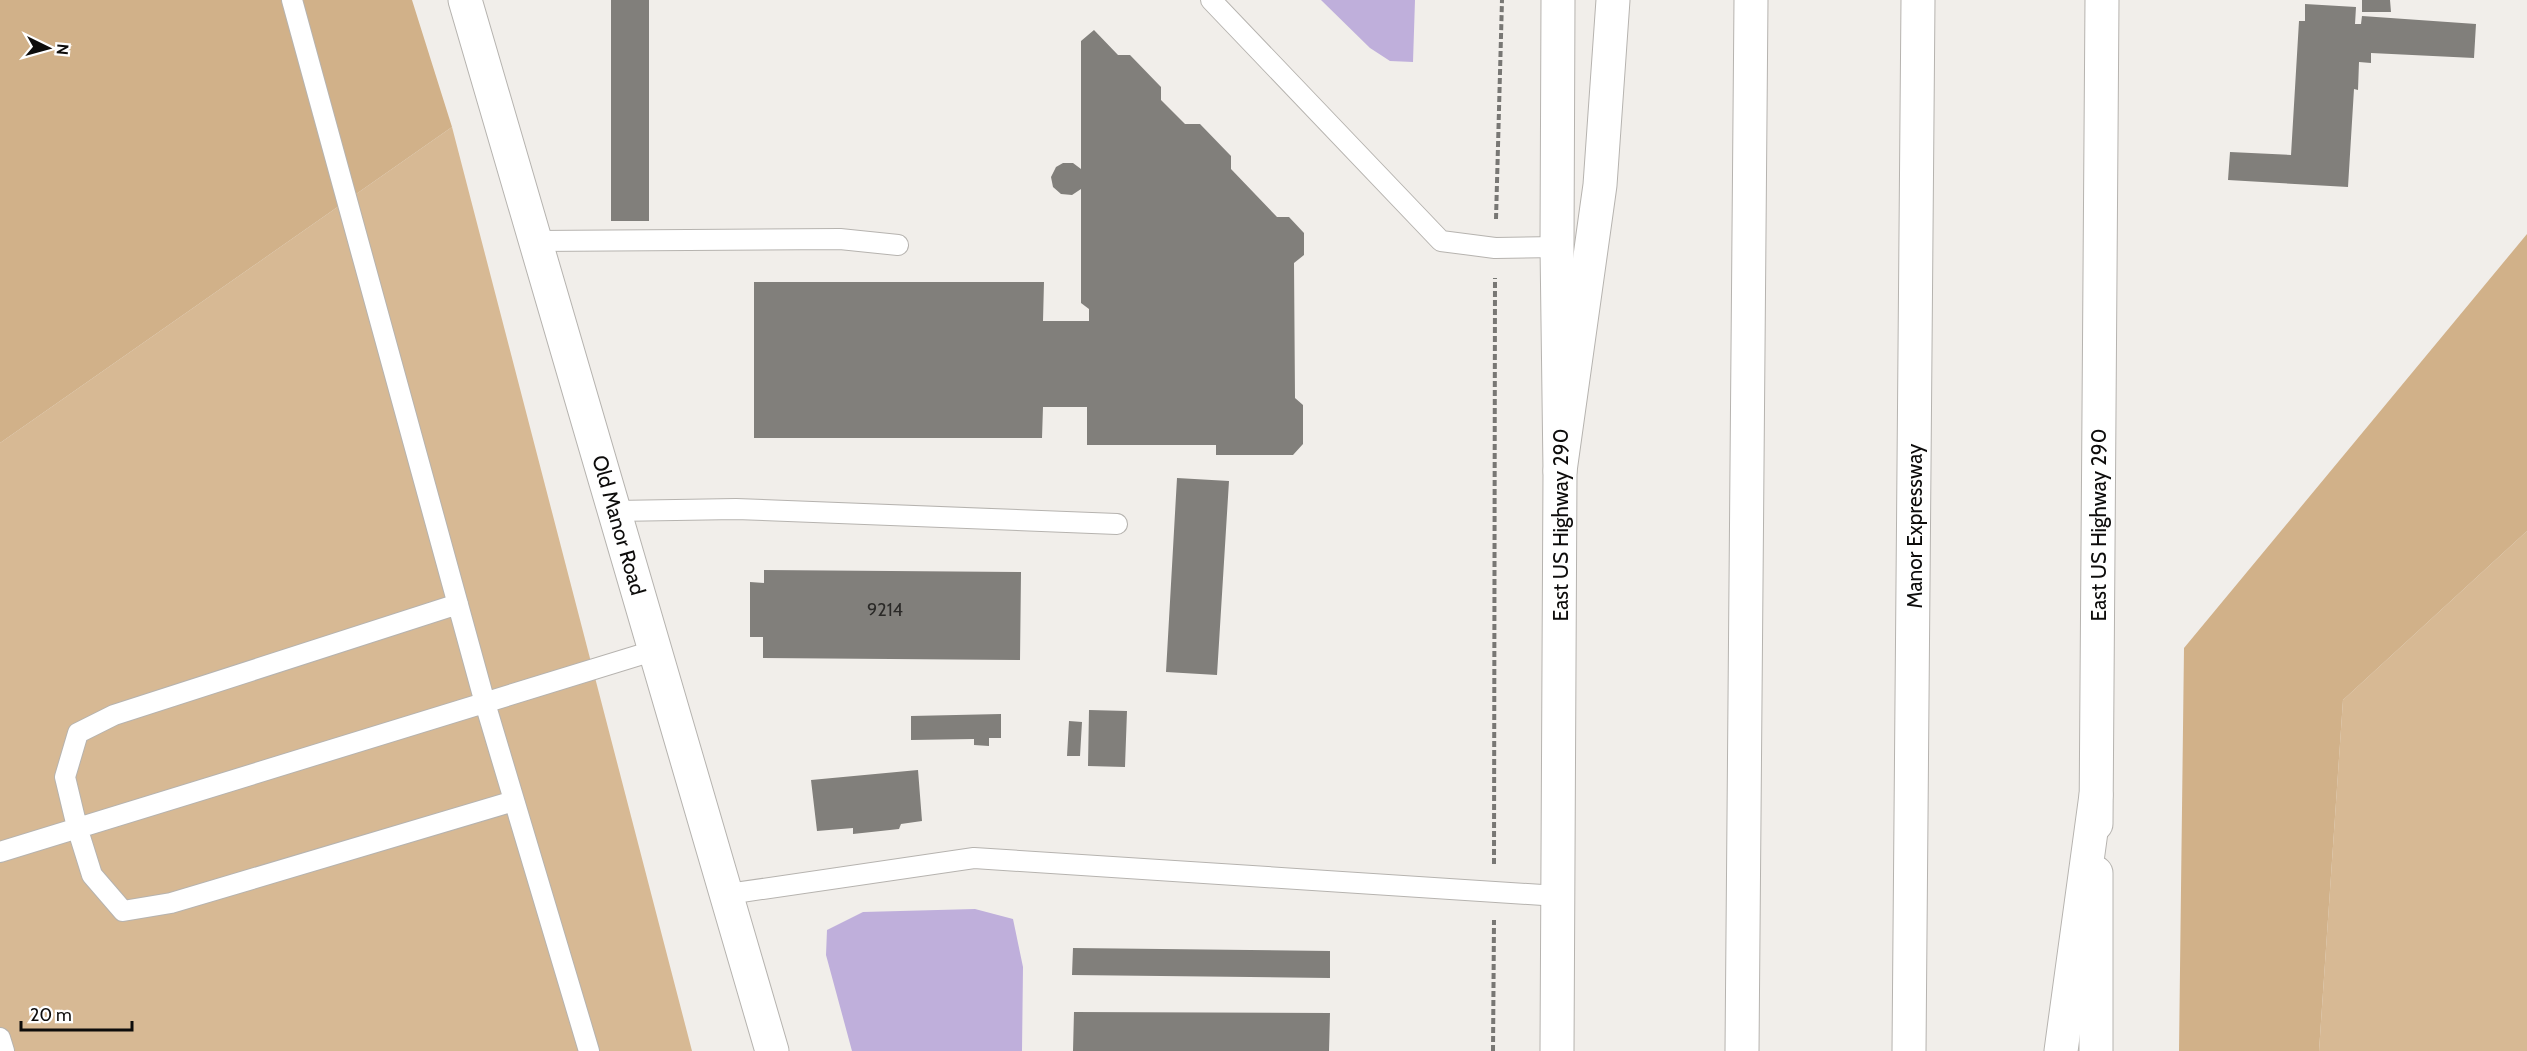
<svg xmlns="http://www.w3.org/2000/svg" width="2527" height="1051" viewBox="0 0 2527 1051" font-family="Cabin,sans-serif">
	<rect width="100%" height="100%" fill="#f1eeea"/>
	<!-- green -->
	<path fill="#d7b994" d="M 452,127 L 692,1051 L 0,1051 L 0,443 Z
		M 2527,531 L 2527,1051 L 2319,1051 L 2343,700 Z"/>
	<!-- forest -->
	<path fill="#d1b189" d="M 0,0 L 412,0 L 452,127 L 0,443 Z
		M 2527,234 L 2527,531 L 2343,700 L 2319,1051 L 2179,1051 L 2184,648 Z"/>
	<!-- water -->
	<path fill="#bfafdb" d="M 1321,0 L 1415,0 L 1413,62 L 1390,61 L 1370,48 Z
		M 975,909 L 1013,919 L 1023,967 L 1022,1051 L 852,1051 L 826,955 L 827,930 L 863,912 Z"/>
	<!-- building -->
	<path fill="#817f7b" d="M 611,0 L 649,0 L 649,221 L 611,221 Z
		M 2362,0 L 2390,0 L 2391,12 L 2362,12 Z
		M 2305,4 L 2356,7 L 2355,24 L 2361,24 L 2362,16 L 2476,24 L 2474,58 L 2371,53 L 2371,63 L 2359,62 L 2358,90 L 2354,89 L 2348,187 L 2228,180 L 2230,152 L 2291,155 L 2299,21 L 2305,21 Z
		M 1094,30 L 1118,55 L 1130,55 L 1161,87 L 1161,100 L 1185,124 L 1200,124 L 1231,156 L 1231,169 L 1277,217 L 1289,217 L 1304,233 L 1304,255 L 1294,263 L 1295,398 L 1303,405 L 1303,444 L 1293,455 L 1216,455 L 1216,445 L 1087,445 L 1087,407 L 1043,407 L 1042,438 L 754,438 L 754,282 L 1044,282 L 1043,321 L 1089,321 L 1089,309 L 1081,303 L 1081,189 L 1072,195 L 1061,194 L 1053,187 L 1051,177 L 1056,167 L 1063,163 L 1073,163 L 1081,169 L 1081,41 Z
		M 1177,478 L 1229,481 L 1217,675 L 1166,672 Z
		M 764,570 L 1021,572 L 1020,660 L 763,658 L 763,637 L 750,637 L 750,582 L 764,583 Z
		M 1089,710 L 1127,711 L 1125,767 L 1088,766 Z
		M 1001,714 L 1001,738 L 989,738 L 989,746 L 974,745 L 974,739 L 911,740 L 911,716 Z
		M 1069,721 L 1082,722 L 1080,756 L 1067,756 Z
		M 918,770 L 922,821 L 901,824 L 899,829 L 853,834 L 853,828 L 817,831 L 811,780 Z
		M 1073,948 L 1330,951 L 1330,978 L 1072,975 Z
		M 1074,1012 L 1330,1013 L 1329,1051 L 1073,1051 Z"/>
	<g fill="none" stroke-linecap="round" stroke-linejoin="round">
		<!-- service casing -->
		<g stroke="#b6b3af" stroke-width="22">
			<path id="service" d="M 292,0 L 485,703 L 589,1051
				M 1211,0 L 1441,241 L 1495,248 L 1557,247
				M 535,241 L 840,239 L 898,245
				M 615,511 L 736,509 L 1117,524
				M 458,604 L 114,715 L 78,733 L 65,777 L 77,827 L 92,875 L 123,911 L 171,903 L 514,801
				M 0,852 L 656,650
				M 728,894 L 974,858 L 1558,896
				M 0,1038 L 4,1051"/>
		</g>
		<!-- tertiary casing -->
		<g stroke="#b6b3af" stroke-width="35">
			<path id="tertiary" d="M 465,0 L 772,1051"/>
		</g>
		<!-- secondary casing -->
		<g stroke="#b6b3af" stroke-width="35">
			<path id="secondary" d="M 2096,824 L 2102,0
				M 2096,873 L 2096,1051
				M 1557,1051 L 1560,471 L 1557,247 L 1558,0"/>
		</g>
		<!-- motorway casing -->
		<g stroke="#b6b3af" stroke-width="35">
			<path id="motorway" d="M 1560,471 L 1600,185 L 1613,0
				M 1742,1051 L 1751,0
				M 1909,1051 L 1918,0
				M 2061,1051 L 2096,795"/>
		</g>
		<!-- path -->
		<path stroke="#787774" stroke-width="4" stroke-dasharray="6 3" stroke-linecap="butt" d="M 1496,219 L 1502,0
			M 1494,864 L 1495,278
			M 1493,1051 L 1494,920"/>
		<!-- service -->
		<use href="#service" stroke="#fff" stroke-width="20"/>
		<!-- tertiary -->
		<use href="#tertiary" stroke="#fff" stroke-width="33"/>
		<!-- secondary -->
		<use href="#secondary" stroke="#fff" stroke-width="33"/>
		<!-- motorway -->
		<use href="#motorway" stroke="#fff" stroke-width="33"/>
	</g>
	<g text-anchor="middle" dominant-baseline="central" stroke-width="5" stroke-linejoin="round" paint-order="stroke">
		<!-- number labels -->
		<g font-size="18" fill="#2a2927">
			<text x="885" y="610">9214</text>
		</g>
		<!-- street labels -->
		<g font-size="21" fill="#0d0c0b" stroke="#fff">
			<text transform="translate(619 525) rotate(74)">Old Manor Road</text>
			<text transform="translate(1560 525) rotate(-90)">East US Highway 290</text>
			<text transform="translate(2098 525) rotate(-90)">East US Highway 290</text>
			<text transform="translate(1914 526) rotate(-90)">Manor Expressway</text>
		</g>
	</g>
	<!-- north arrow -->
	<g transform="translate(48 48) rotate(95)" stroke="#ffffff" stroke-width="4.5" paint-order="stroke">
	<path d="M0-4.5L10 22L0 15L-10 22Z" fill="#0d0c0b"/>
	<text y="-9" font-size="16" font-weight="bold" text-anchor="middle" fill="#0d0c0b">N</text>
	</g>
	<!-- scale -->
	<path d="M21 1021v9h111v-9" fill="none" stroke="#0d0c0b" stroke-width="3"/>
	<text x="30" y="1021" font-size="18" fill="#0d0c0b" stroke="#ffffff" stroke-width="4.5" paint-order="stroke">20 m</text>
</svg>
